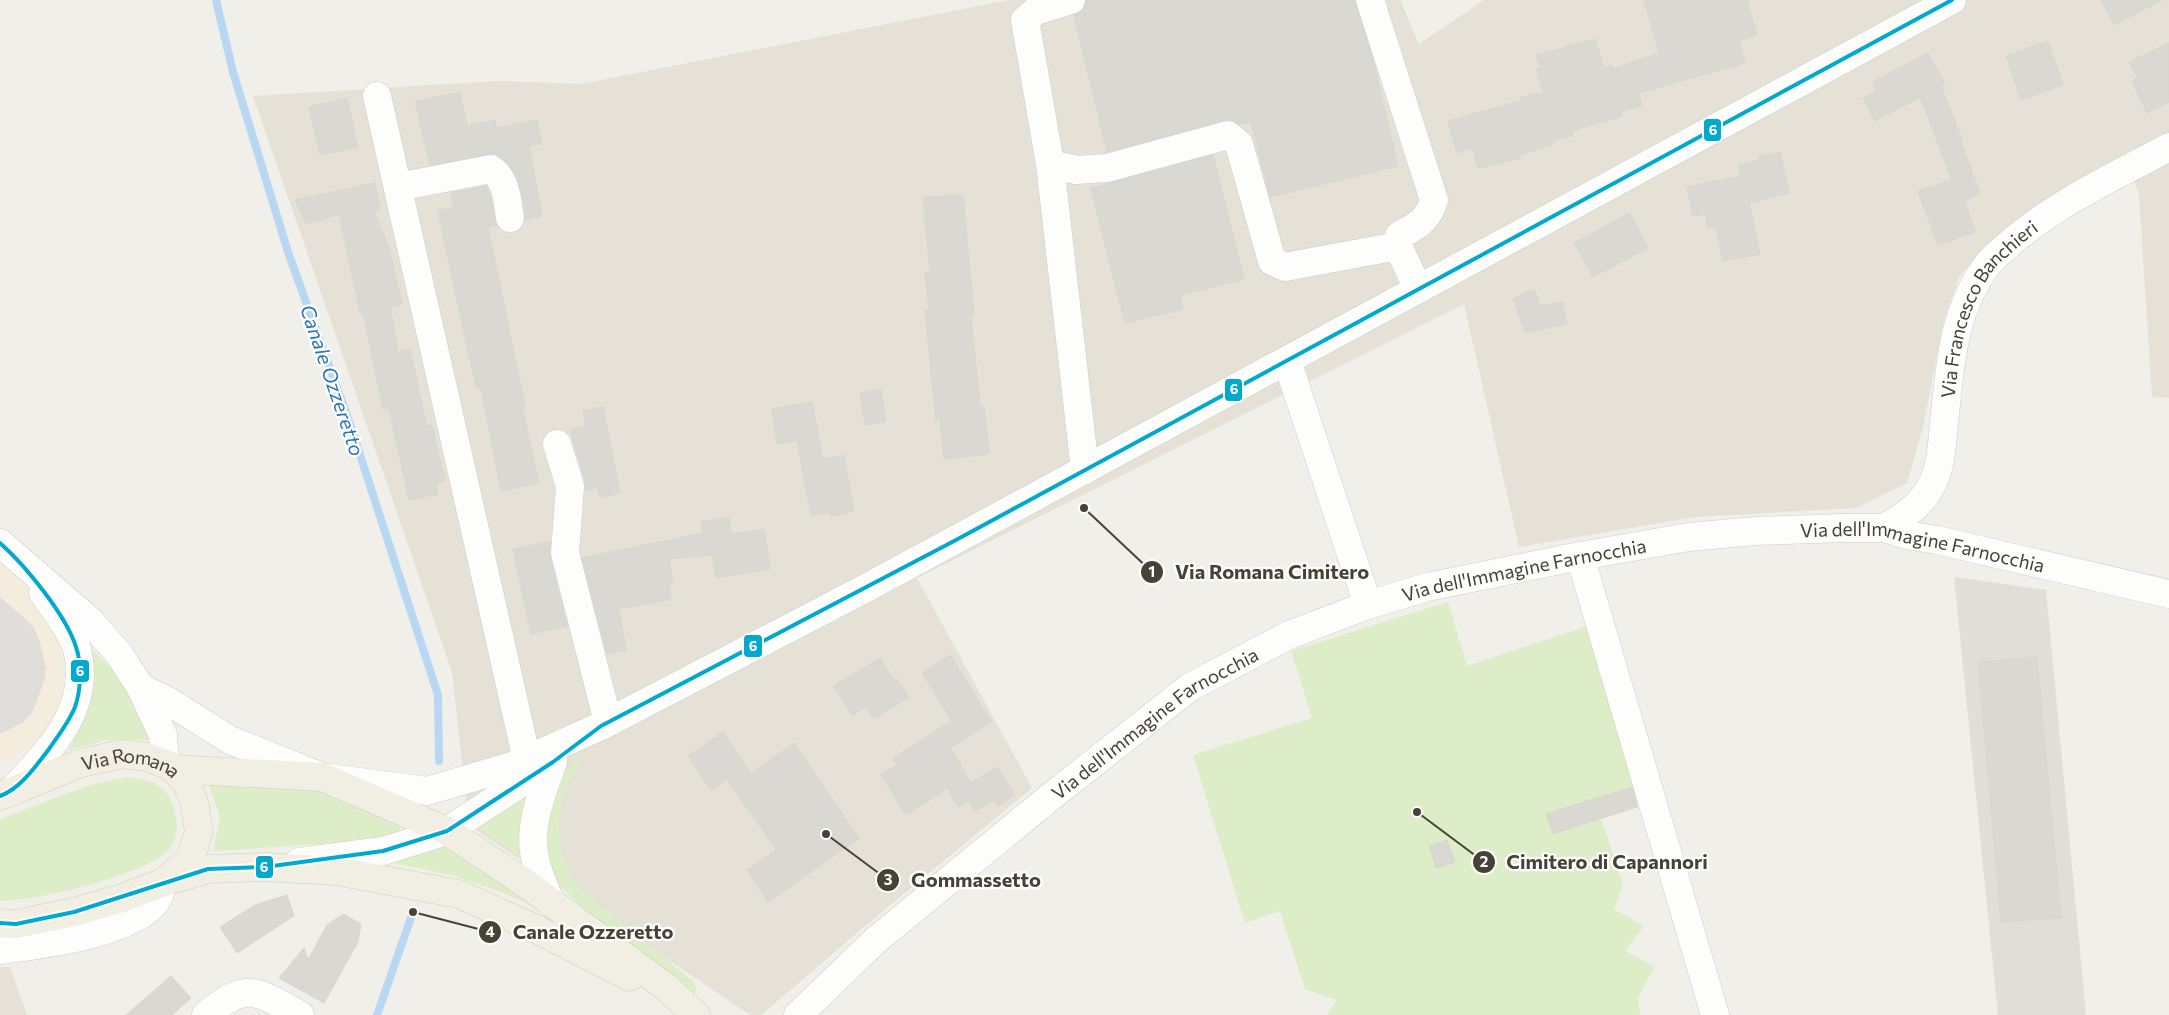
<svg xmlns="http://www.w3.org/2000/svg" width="2169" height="1015" viewBox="0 0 2169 1015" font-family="Commissioner,sans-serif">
	<rect width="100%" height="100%" fill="#f0efea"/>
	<!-- residential -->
	<path fill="#e5e1d7" d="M 1009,0 L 1400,0 L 1419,44 L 1484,0 L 2169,0 L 2169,398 L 2152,397 L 2139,194 L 2125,155 L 1989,242 L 1959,277 L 1944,320 L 1923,427 L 1907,483 L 1856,508 L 1695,517 L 1519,547 L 1464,304 L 917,578 L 1032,788 L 865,926 L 761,1015 L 750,1015 L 469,825 L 452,672 L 253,96 L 498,81 L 581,84 Z
		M 0,967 L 10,967 L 27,1015 L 0,1015 Z"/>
	<!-- commercial -->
	<path fill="#f4ecdc" d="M 0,561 L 40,603 L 59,638 L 63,666 L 62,696 L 57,721 L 35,744 L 0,765 Z"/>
	<!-- industrial -->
	<path fill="#e1ded8" d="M 1954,577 L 2046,590 L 2086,1015 L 1998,1015 Z"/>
	<!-- green -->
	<path fill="#dcedc8" d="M 1448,602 L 1467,666 L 1591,625 L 1645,804 L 1601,819 L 1623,884 L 1614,909 L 1644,926 L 1625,951 L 1655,967 L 1638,997 L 1640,1015 L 1327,1015 L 1337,1000 L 1305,989 L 1280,911 L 1245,923 L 1193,755 L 1312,718 L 1291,651 Z
		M 88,646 L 111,668 L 128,693 L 152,740 L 106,740 L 69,750 L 86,710 Z
		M 586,751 C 579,765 569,779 564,793 C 554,824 559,861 578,887 L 693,981 L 697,990 L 694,994 C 667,973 640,952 613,930 C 593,915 567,899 556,876 C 539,843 546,799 567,771 C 572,764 580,758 586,751 Z
		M 205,774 L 265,779 L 329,794 L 400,824 L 400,832 L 367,841 L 213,851 L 220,817 Z
		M 125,777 C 146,779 164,782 172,803 C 177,817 180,835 170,848 C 148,875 35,901 0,901 L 0,819 L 87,786 Z
		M 531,791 L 527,862 L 475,825 Z
		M 442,845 L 543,907 L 541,910 L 499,891 L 451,875 L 384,861 Z"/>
	<!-- parking -->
	<path fill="#e0deda" d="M 0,597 L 32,625 L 39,639 L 46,668 L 44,681 L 33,711 L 24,722 L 0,734 Z"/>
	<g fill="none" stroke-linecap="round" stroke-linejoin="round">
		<!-- stream -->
		<path stroke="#b7d7f2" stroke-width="8" d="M 216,0 L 233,72 L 288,252 L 349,421 L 438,695 L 439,761
			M 377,1015 L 413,912"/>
	</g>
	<!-- building -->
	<path fill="#dad8d2" stroke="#d9d6d0" d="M 1088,0 L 1355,0 L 1373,60 L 1398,166 L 1270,197 L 1251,122 L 1240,125 L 1231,120 L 1107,152 L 1074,15 L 1083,10 L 1086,1 Z
		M 1644,0 L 1747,0 L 1757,35 L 1739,41 L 1745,63 L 1638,93 L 1642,105 L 1621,112 L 1622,116 L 1572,131 L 1573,135 L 1553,141 L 1554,144 L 1519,155 L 1520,158 L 1478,168 L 1472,148 L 1457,153 L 1448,121 L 1521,101 L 1520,98 L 1543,92 L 1536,69 L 1540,68 L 1536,55 L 1595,39 L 1604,68 L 1612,65 L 1613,69 L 1659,53 Z
		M 2101,0 L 2162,0 L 2114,25 Z
		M 2048,41 L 2063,85 L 2021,100 L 2006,56 Z
		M 2169,43 L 2169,102 L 2147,113 L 2132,81 L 2137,78 L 2129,62 Z
		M 1928,53 L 1945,84 L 1941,86 L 1962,139 L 1960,140 L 1980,193 L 1965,201 L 1975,232 L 1938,245 L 1918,191 L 1952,180 L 1920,97 L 1875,121 L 1863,98 L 1877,91 L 1872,82 Z
		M 460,92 L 467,126 L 495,120 L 496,128 L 537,120 L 542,143 L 529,146 L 542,216 L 525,220 L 522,195 L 517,178 L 509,164 L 495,154 L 488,154 L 430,165 L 415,102 Z
		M 347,98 L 358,147 L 320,155 L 309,107 Z
		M 1780,152 L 1789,193 L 1749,203 L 1760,254 L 1723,261 L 1716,227 L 1708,228 L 1705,214 L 1693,216 L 1687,187 L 1741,176 L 1739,165 L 1759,160 L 1759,156 Z
		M 1213,155 L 1244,279 L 1180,295 L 1183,309 L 1125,323 L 1091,188 Z
		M 375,183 L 380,210 L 374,211 L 390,251 L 402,304 L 390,307 L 398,352 L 410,349 L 427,427 L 432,425 L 445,480 L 436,484 L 438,494 L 409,500 L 389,408 L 383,409 L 363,312 L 360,313 L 339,214 L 306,224 L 295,200 Z
		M 486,186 L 490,195 L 497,226 L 488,227 L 525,406 L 522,407 L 539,483 L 501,491 L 481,387 L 477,388 L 468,352 L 438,211 L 454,207 L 451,193 Z
		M 963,194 L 974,316 L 971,316 L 980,406 L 984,406 L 989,454 L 944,459 L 940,420 L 936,421 L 925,311 L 929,310 L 925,273 L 930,272 L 923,198 Z
		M 1630,213 L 1648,248 L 1593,277 L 1574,243 Z
		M 1534,289 L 1540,306 L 1562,302 L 1567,324 L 1525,332 L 1513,299 Z
		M 881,390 L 886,422 L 865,425 L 860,393 Z
		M 812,402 L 823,459 L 844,455 L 854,511 L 831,516 L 830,512 L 811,516 L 797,440 L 777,444 L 772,409 Z
		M 603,407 L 620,493 L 600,497 L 598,487 L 585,490 L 585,481 L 570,430 L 586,427 L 583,411 Z
		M 729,518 L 731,534 L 764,529 L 770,569 L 716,578 L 712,555 L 669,559 L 673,584 L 669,585 L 671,599 L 619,609 L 626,650 L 607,654 L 582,558 L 703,533 L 701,522 Z
		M 550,542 L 550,557 L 567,626 L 531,634 L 513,549 Z
		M 951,655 L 991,722 L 950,748 L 971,783 L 997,767 L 1015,795 L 998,806 L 994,800 L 975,811 L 968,800 L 958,807 L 948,788 L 906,815 L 881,775 L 897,765 L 893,758 L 952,721 L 922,673 Z
		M 2037,657 L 2061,918 L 2001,922 L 1978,662 Z
		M 880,658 L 894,680 L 897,679 L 909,697 L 874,719 L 866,707 L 852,715 L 834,686 Z
		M 723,732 L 751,773 L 794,743 L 859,838 L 768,902 L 747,870 L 776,850 L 727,779 L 711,790 L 688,756 Z
		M 1632,787 L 1637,807 L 1553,834 L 1546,814 Z
		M 1447,840 L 1455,862 L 1436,868 L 1429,846 Z
		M 287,895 L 294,916 L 237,953 L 220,927 L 255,905 Z
		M 343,914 L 361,924 L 358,942 L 324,1003 L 279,978 L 304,948 L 308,960 L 327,925 Z
		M 171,976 L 191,998 L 172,1015 L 126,1015 Z"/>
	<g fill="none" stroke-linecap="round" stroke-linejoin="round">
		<!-- minor casing -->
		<g stroke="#cfcdc7" stroke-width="29">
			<g id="minor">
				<path d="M 1071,0 L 1036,11 L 1025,20 L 1050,164 L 1085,470"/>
				<path d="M 1370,0 L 1434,200 C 1428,221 1417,225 1399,236 L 1398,246 L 1418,289"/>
				<path d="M 377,96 L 527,760"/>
				<path d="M 1050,164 L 1076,170 L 1107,168 L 1228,135 L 1239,144 L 1272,261 L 1285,267 L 1398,246"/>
				<path d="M 398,187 L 491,169 C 507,180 507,200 510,218"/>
				<path d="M 1287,361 L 1368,605"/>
				<path d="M 557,444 L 570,486 L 565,553 L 608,722"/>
				<path id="s1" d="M 1884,528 C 1900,519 1916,509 1927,493 C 1941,474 1942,446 1944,423 C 1950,368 1952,311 1988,264 C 1993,257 2001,252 2007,246 C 2054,204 2114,177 2169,147"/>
				<path d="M 0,543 L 90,621 L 119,654 L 141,688 L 163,735 L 165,763"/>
				<path d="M 1580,556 L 1715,1015"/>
				<path d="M 141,688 L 168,701 L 230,740 L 322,777 L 427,791 L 512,766 L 601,726 L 868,587 L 1952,0"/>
				<path d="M 11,792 C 49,750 92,710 77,649 C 72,631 53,608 43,593"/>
				<path d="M 299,862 L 383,851 L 447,831 L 550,764"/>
				<path d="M 551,903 C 545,889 538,874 535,858 C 528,827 542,792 553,762"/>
				<path d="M 0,950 C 41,945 123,935 153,905 C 159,899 161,890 164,882"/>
				<path d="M 206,1015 C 248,980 256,991 300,1015"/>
				<path id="s2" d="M 798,1015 L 876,940 L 1048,799 L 1190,687 L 1289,635 L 1368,605 L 1427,587 L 1580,556 L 1689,537 L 1755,531 L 1844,528 L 1884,528 L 1906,535 L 1937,540 L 2169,594"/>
			</g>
		</g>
		<!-- major casing -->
		<g stroke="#d4cdb6" stroke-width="29">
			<g id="major">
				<path d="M 174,769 L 322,777 L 447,831 L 525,883 L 667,988 L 696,1015"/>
				<path id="s3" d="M 0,796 L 81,763 L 122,754 L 147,757 L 170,766 L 187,782 L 195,806 L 199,832 L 190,859 L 164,882 L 122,898 L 74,912 L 16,924 L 0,923"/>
				<path d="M 164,882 L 208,869 L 265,867 L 336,871 L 459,894 L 536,929 L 630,977"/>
			</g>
		</g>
		<!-- minor -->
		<use href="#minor" stroke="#fdfdfc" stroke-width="28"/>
		<!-- major -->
		<use href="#major" stroke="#f1eee4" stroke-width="28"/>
		<!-- bus-1 casing -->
		<g stroke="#fff" stroke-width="8">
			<path id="bus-1" d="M 0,543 C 25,565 66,615 76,647 C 82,664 81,690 75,707 C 69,722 58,736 49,749 C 36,766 20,789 0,796
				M 0,923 L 16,924 L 74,912 L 208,869 L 265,867 L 383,851 L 447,831 L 553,762 L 601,726 L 956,540 L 1952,0"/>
		</g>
		<!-- bus-1 -->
		<use href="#bus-1" stroke="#00a9ce" stroke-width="4"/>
	</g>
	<g text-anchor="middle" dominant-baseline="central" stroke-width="4.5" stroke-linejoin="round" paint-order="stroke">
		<!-- street labels -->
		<g font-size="19" fill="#484135" stroke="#fff">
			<text stroke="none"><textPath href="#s1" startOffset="256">Via Francesco Banchieri</textPath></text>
			<text stroke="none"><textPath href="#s2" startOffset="1272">Via dell'Immagine Farnocchia</textPath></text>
			<text stroke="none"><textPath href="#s2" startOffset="868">Via dell'Immagine Farnocchia</textPath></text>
			<text stroke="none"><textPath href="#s2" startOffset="462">Via dell'Immagine Farnocchia</textPath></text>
			<text stroke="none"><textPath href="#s3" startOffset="139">Via Romana</textPath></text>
		</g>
		<!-- water labels -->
		<g font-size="20" font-style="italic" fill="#2775bb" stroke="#fff">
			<text transform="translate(333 380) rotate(71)">Canale Ozzeretto</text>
		</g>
	</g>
	<!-- callouts -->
	<path fill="none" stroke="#484135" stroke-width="2" d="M1084 508L1152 572M1417 812L1484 862M826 834L888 880M413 912L490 932"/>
	<g fill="#484135" stroke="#fff" stroke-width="2">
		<circle cx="1084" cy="508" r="5"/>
		<circle cx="1417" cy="812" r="5"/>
		<circle cx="826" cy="834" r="5"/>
		<circle cx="413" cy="912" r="5"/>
		<circle cx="1152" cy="572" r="12"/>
		<circle cx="1484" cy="862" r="12"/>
		<circle cx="888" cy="880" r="12"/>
		<circle cx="490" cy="932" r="12"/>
	</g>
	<g font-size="15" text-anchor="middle" font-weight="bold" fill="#fff">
		<text x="1152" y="577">1</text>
		<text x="1484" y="867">2</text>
		<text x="888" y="885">3</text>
		<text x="490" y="937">4</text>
	</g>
	<g font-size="20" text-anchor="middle" font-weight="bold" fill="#484135" stroke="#fff" stroke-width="4.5" stroke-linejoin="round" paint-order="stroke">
		<text x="1272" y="579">Via Romana Cimitero</text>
		<text x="1607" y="869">Cimitero di Capannori</text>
		<text x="976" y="887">Gommassetto</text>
		<text x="593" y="939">Canale Ozzeretto</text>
	</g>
	<g stroke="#fff" stroke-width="2">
		<rect x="1703" y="118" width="19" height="24" rx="5" fill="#00a9ce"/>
		<rect x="1224" y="378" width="19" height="24" rx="5" fill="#00a9ce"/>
		<rect x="743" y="634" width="20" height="24" rx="5" fill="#00a9ce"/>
		<rect x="70" y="659" width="20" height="24" rx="5" fill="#00a9ce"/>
		<rect x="255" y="855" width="19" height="24" rx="5" fill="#00a9ce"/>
	</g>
	<g font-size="14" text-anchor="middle" font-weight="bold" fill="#fff">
		<text x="1713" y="135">6</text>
		<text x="1234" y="394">6</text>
		<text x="753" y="651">6</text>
		<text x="80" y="676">6</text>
		<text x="264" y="872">6</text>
	</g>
</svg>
